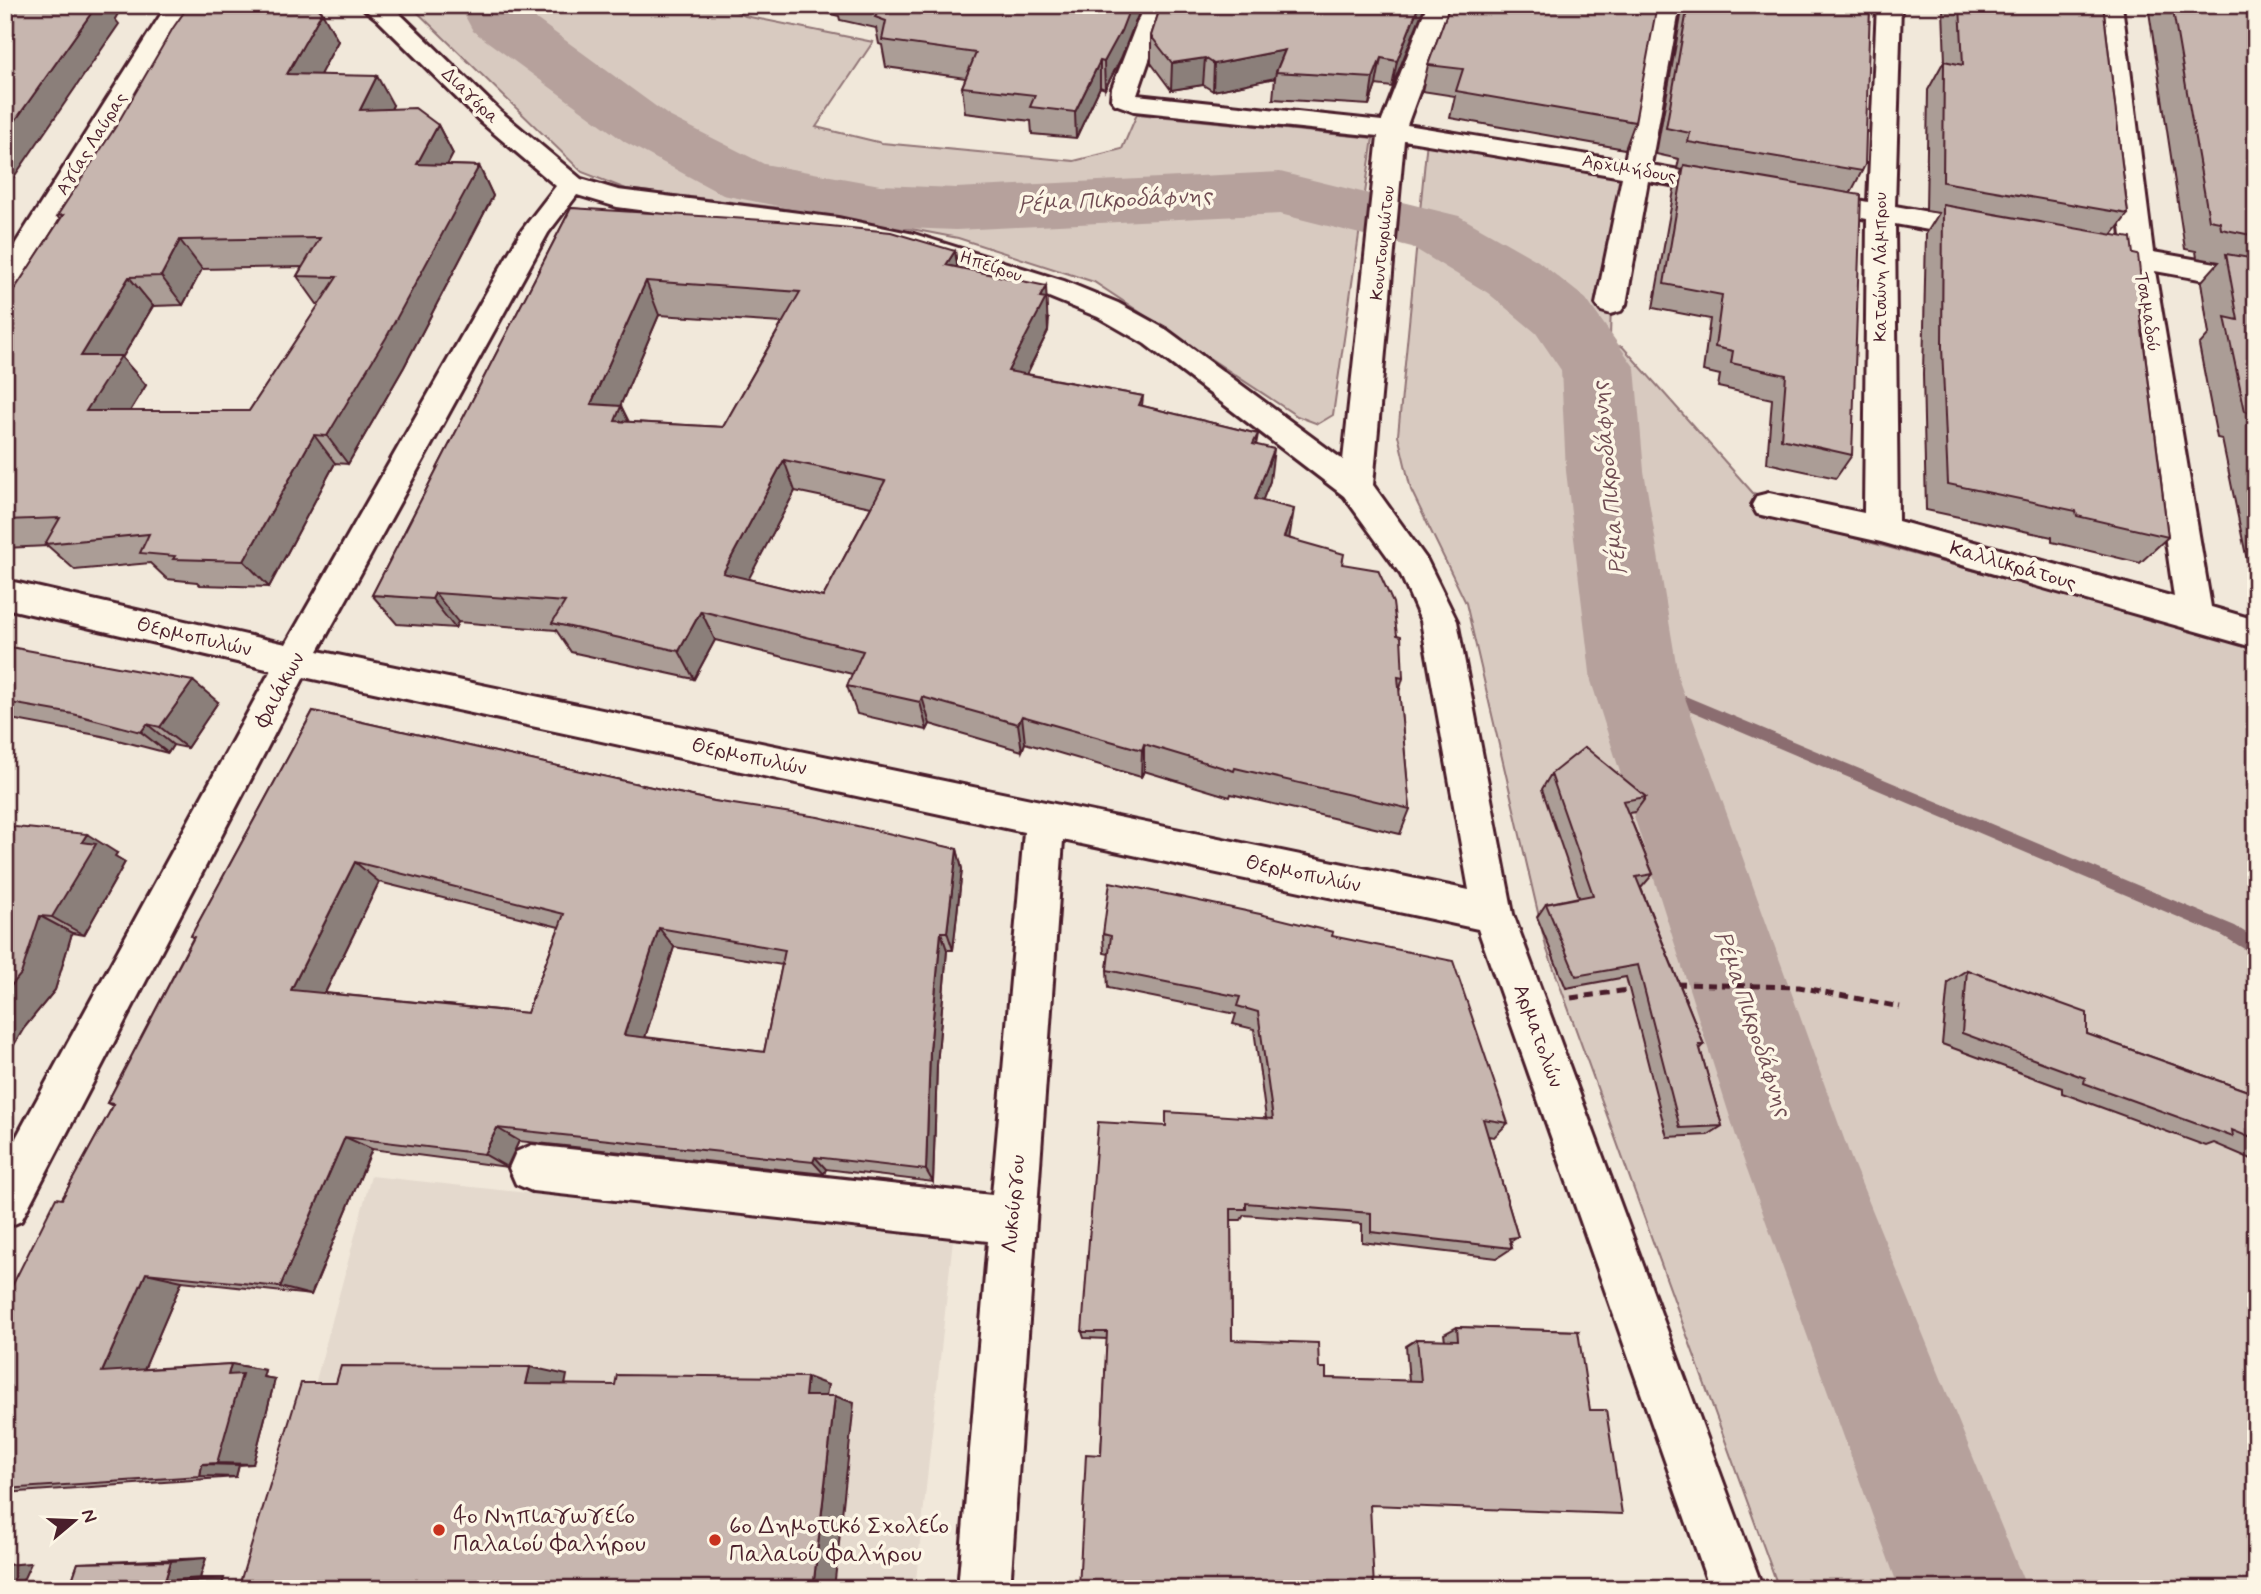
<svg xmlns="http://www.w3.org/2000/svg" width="2261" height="1594" viewBox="0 0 2261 1594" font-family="Mynerve,sans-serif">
	<rect width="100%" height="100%" fill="#f1e8da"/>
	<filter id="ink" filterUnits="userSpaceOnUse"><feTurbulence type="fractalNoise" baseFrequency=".0143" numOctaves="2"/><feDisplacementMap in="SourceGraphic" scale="14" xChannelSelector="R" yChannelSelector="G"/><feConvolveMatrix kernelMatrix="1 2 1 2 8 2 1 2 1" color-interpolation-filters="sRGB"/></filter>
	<g filter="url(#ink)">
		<!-- built -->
		<path fill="#e4d9cd" d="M 371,1176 L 953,1239 L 915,1589 L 260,1589 Z"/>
		<!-- green -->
		<path fill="#d8cac0" stroke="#917476" stroke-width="2" d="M 410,5 L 725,5 L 745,16 L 873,42 L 816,127 L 882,143 L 1074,161 L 1122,149 L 1137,114 L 1373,138 L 1333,415 L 1318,424 L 1297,416 L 1094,282 L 958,238 L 844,216 L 626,189 L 582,172 Z
			M 1427,140 L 1626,173 L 1611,304 L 1606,471 L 1614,473 L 1614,347 L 1622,346 L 1753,493 L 1788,502 L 1806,525 L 2256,647 L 2256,1589 L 1779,1589 L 1546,947 L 1466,603 L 1411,490 L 1398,435 Z"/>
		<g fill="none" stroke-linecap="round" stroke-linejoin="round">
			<!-- stream -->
			<path fill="#8b6d6f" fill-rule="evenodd" d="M 1635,675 L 2235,926 L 2256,939 L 2256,956 L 2223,936 L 1630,685 L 1628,681 L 1630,677 Z"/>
			<!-- river -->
			<path fill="#b6a19c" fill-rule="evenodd" d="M 459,5 L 517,5 L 669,116 L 764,164 L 880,185 L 956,188 L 1280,172 L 1459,216 L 1538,261 L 1586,299 L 1635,368 L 1644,471 L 1679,681 L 1851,1158 L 2027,1589 L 1899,1589 L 1743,1158 L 1591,681 L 1566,471 L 1561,370 L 1536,333 L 1488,293 L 1412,247 L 1280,214 L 956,230 L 880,227 L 723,195 L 625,142 L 473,31 Z"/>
			<!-- minor casing -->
			<g stroke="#4a1f2b" stroke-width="6">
				<path id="minor" d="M 167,5 L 191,5 L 15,290 L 5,292 L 5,260 Z
					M 359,5 L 388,5 L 396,10 L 500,111 L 581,179 L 618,190 L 838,218 L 914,234 L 1064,281 L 1118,303 L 1167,330 L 1343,460 L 1378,136 L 1134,111 L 1115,104 L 1111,99 L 1112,88 L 1144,5 L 1168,5 L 1137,95 L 1382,121 L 1427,5 L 1451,5 L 1407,125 L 1625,161 L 1656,5 L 1680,5 L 1651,165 L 1730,179 L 1740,181 L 1744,187 L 1740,193 L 1730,195 L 1648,181 L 1626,304 L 1621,311 L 1611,314 L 1601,311 L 1596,304 L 1622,177 L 1404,140 L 1373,485 L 1427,560 L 1457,621 L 1513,914 L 1763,1589 L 1710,1589 L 1478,929 L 1063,840 L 1010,1589 L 958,1589 L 988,1241 L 532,1191 L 516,1184 L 509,1168 L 516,1152 L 532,1145 L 992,1195 L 1024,832 L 304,677 L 21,1221 L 5,1228 L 5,1158 L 271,670 L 5,608 L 5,580 L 286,644 L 522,230 L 556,186 L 482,123 L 378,20 ZM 577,195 L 617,207 L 838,236 L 909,251 L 1044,295 L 1098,317 L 1145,344 L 1344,496 L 1401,575 L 1421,621 L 1469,890 L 318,651 L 548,233 Z
					M 1877,5 L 1901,5 L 1895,206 L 1985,222 L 1995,225 L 1999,231 L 1995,237 L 1985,240 L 1895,224 L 1898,521 L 2174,597 L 2126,265 L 2079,255 L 2075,249 L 2079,243 L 2089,240 L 2123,246 L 2098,5 L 2122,5 L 2153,252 L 2256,270 L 2256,289 L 2155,271 L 2211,607 L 2256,620 L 2256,648 L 1881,542 L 1757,514 L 1752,505 L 1757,496 L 1769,493 L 1864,513 L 1867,219 L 1800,206 L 1796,200 L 1800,194 L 1810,191 L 1868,202 Z"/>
			</g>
			<!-- path -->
			<path stroke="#4a1f2b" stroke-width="5" stroke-dasharray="9 6" stroke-linecap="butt" d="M 1676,984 L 1799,987 L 1900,1007
				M 1571,998 L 1636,989"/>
			<!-- minor -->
			<use href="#minor" fill="#fcf5e5" fill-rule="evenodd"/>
		</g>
		<!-- wall -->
		<path fill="#ab9d96" stroke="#4a1f2b" stroke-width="2" fill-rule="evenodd" d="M 322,5 L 320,10 L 338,41 L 320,74 L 393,105 L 391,109 L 438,125 L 453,154 L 447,165 L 479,166 L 493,196 L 404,367 L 348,464 L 335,463 L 269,587 L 200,585 L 197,582 L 167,579 L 150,563 L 75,570 L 48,546 L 5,548 L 5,304 L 60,220 L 57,216 ZM 302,267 L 297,276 L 317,304 L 319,305 L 249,411 L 130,411 L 146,385 L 122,358 L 153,306 L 183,305 L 202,269 Z
			M 796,5 L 1142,5 L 1121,58 L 1105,89 L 1100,87 L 1076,138 L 1032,134 L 1031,121 L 965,113 L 962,87 L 966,78 L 886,67 L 882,45 L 879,44 L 876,28 L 840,20 L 839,16 Z
			M 1161,5 L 1425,5 L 1392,87 L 1376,85 L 1369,105 L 1273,99 L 1275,78 L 1213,91 L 1203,85 L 1171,90 L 1151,63 L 1151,36 Z
			M 1450,5 L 1635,122 L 1625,149 L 1450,118 L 1455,96 L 1422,91 L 1428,65 Z
			M 1683,5 L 1870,5 L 1862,171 L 1850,194 L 1852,455 L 1836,478 L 1767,463 L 1772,399 L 1718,387 L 1720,375 L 1703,371 L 1710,319 L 1653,308 L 1674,190 L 1682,170 L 1677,169 L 1679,159 L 1656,154 Z
			M 1929,5 L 2103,5 L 2128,214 L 2112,235 L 2133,254 L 2144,307 L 2140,312 L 2168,537 L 2140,563 L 2052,542 L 2052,537 L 1926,510 L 1923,374 L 1926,234 L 1939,213 L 1926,211 L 1928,90 L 1944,61 L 1945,62 L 1943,9 L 1929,6 Z
			M 2148,5 L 2256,5 L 2256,581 L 2251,580 L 2222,439 L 2217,438 L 2199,345 L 2209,334 L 2201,282 L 2219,262 L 2197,258 L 2196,251 L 2185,249 Z
			M 571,208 L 955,251 L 957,267 L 1049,319 L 1048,331 L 1027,374 L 1143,396 L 1142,406 L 1258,434 L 1256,445 L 1270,481 L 1262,501 L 1289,538 L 1342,564 L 1403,678 L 1399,692 L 1410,809 L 1400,834 L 1231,794 L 1230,797 L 1144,771 L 1141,777 L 1025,743 L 1022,751 L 930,724 L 927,730 L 857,714 L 847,686 L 852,674 L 715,640 L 694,679 L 571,652 L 556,630 L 458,622 L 455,628 L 397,624 L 372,595 ZM 659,315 L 782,323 L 723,427 L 629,422 L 621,406 L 620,406 ZM 795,491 L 871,507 L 823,597 L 748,579 Z
			M 5,646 L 218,702 L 187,748 L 173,745 L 168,753 L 102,736 L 5,718 Z
			M 313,711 L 714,801 L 957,849 L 962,869 L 953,950 L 947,950 L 937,1065 L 933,1182 L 826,1169 L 824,1174 L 519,1141 L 507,1167 L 372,1149 L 311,1295 L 182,1281 L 144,1369 L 231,1364 L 265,1370 L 263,1377 L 275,1379 L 253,1464 L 239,1465 L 236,1477 L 5,1493 L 5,1300 L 62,1199 L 113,1106 L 107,1103 L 193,938 L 191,936 ZM 379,882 L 559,927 L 527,1013 L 325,993 ZM 674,947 L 782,965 L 764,1052 L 645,1037 Z
			M 1551,774 L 1646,797 L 1635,812 L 1628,813 L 1653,874 L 1641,888 L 1704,1045 L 1700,1049 L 1722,1126 L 1708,1135 L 1667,1137 L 1626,977 L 1566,988 L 1537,917 L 1546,904 L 1579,897 L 1542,789 Z
			M 5,826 L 117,853 L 115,856 L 125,862 L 84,935 L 72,933 L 55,990 L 24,1028 Z
			M 1103,934 L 1332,936 L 1508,1123 L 1494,1137 L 1488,1136 L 1518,1237 L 1510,1242 L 1512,1248 L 1497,1258 L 1362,1242 L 1362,1224 L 1244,1215 L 1241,1220 L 1231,1220 L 1232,1340 L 1319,1368 L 1326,1378 L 1409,1381 L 1406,1346 L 1417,1339 L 1445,1340 L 1444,1334 L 1457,1327 L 1578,1331 L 1370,1505 L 1101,1455 L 1107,1339 L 1084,1338 L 1082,1332 L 1165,1126 L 1266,1118 L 1254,1029 L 1233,1024 L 1236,1014 L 1108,988 L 1107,970 L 1109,954 L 1104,953 Z
			M 1967,970 L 2087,1034 L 2256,1094 L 2256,1161 L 2214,1143 L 2206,1146 L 2062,1093 L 2062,1088 L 1942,1044 L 1948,982 Z
			M 206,1558 L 200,1578 L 224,1578 L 221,1589 L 69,1589 L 78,1563 Z"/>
		<!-- shaded-wall -->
		<path fill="#8b7f7a" stroke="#4a1f2b" stroke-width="2" d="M 97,5 L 123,5 L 115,19 L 119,24 L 5,190 L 5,135 Z
			M 1131,5 L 1142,5 L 1121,58 L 1105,89 L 1104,62 Z
			M 1419,5 L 1425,5 L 1392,87 L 1397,61 Z
			M 322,12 L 338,41 L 305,103 L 287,74 Z
			M 1285,50 L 1276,72 L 1275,78 L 1213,91 L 1214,64 Z
			M 1205,58 L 1203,85 L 1171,90 L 1172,63 Z
			M 1381,58 L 1376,85 L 1369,105 L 1373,78 Z
			M 1100,61 L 1100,87 L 1076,138 L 1075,112 Z
			M 377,76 L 393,105 L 376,139 L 360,110 Z
			M 438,125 L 453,154 L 433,193 L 417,164 Z
			M 479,166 L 493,196 L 404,367 L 348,464 L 327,436 Z
			M 180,240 L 202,269 L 183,305 L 161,276 Z
			M 955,251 L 960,285 L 946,265 Z
			M 129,277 L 153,306 L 122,358 L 146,385 L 113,439 L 86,411 L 81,356 Z
			M 646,281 L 659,315 L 607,437 L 591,404 Z
			M 1046,286 L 1048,331 L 1012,403 L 1008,371 L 1040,297 Z
			M 621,406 L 636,438 L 615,421 Z
			M 314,435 L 335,463 L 269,587 L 244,561 Z
			M 1274,449 L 1270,481 L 1251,530 L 1255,499 Z
			M 784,460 L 795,491 L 736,603 L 723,573 Z
			M 1294,509 L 1289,540 L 1284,537 Z
			M 435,593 L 458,622 L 455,628 L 432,599 Z
			M 701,611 L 715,640 L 694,679 L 679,651 Z
			M 193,681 L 218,702 L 187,748 L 160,727 Z
			M 922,697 L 930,724 L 927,730 L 920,702 Z
			M 1022,716 L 1025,743 L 1022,751 L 1018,724 Z
			M 147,724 L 173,745 L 168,753 L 141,732 Z
			M 1144,744 L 1144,771 L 1141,777 L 1142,750 Z
			M 87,834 L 117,853 L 115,856 L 125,862 L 84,935 L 52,917 L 82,842 Z
			M 957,849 L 962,869 L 953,950 L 947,932 Z
			M 355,862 L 379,882 L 318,1007 L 291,990 Z
			M 40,916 L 72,933 L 55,990 L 24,1028 L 5,1060 L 5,993 Z
			M 659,928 L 674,947 L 641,1050 L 624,1035 Z
			M 941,932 L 947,950 L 937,1065 L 933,1182 L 926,1170 L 930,1050 Z
			M 497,1128 L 519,1141 L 507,1167 L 484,1154 Z
			M 345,1137 L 372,1149 L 311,1295 L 280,1287 Z
			M 815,1157 L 826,1169 L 824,1174 L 813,1162 Z
			M 146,1273 L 182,1281 L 141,1377 L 102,1372 Z
			M 231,1364 L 265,1370 L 263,1377 L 275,1379 L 253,1464 L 217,1463 L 228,1375 Z
			M 530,1367 L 567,1375 L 564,1391 L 526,1384 Z
			M 807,1377 L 828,1385 L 825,1402 L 805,1396 Z
			M 835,1396 L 854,1403 L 834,1589 L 813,1589 Z
			M 202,1464 L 239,1465 L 236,1477 L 200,1476 Z
			M 206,1558 L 200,1578 L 165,1581 L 171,1561 Z
			M 31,1563 L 19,1589 L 5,1589 L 5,1565 Z
			M 224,1578 L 221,1589 L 187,1589 L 189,1581 Z"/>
		<!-- building -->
		<path fill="#c7b6af" stroke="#4a1f2b" stroke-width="2" fill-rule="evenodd" d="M 5,5 L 97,5 L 5,135 Z
			M 189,5 L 315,5 L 322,12 L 287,74 L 377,76 L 360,110 L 415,108 L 438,125 L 417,164 L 479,166 L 386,338 L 327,436 L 314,435 L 244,561 L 173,559 L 175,556 L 140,553 L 149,534 L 45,544 L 60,518 L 5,520 L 5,304 L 63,215 L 57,216 L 116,126 L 173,28 ZM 320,238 L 297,276 L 337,277 L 249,411 L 86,411 L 121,356 L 81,356 L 129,277 L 161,276 L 180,240 Z
			M 883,5 L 1131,5 L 1121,31 L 1104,62 L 1100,61 L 1075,112 L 1030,107 L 1035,95 L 962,87 L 976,53 L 882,40 L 886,21 L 875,17 Z
			M 1161,5 L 1419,5 L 1397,61 L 1381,58 L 1373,78 L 1276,72 L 1285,50 L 1214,64 L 1205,58 L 1172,63 L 1151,36 Z
			M 1450,5 L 1657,5 L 1635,122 L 1456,91 L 1463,69 L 1428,65 Z
			M 1688,5 L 1870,5 L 1865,165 L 1862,171 L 1688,142 L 1690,133 L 1666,128 Z
			M 1960,5 L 2103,5 L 2128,214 L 1943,182 L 1944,61 L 1963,65 Z
			M 2172,5 L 2256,5 L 2256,236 L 2221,229 L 2220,222 L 2209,220 Z
			M 1684,165 L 1861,195 L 1852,455 L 1781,439 L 1786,375 L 1731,363 L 1733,351 L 1715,347 L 1722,295 L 1664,284 Z
			M 1943,205 L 2131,238 L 2133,254 L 2138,255 L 2144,307 L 2139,306 L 2168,537 L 2077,516 L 2076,511 L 1948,484 L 1942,347 Z
			M 571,208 L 779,221 L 891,232 L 955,251 L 946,265 L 1046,286 L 1040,297 L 1046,298 L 1008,371 L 1143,396 L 1139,405 L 1258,434 L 1253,444 L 1274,449 L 1255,499 L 1294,509 L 1284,537 L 1344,554 L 1342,564 L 1378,570 L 1393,603 L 1397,635 L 1401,636 L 1403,678 L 1398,677 L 1410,809 L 1235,768 L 1234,771 L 1144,744 L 1142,750 L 1022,716 L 1018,724 L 922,697 L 920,702 L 847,686 L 863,651 L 701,611 L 679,651 L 552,623 L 565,602 L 435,593 L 432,599 L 372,595 ZM 646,281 L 800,292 L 723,427 L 615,421 L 621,406 L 591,404 ZM 784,460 L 885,481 L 823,597 L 723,573 Z
			M 2226,254 L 2256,259 L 2256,440 L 2249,412 L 2245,411 L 2225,317 L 2238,320 Z
			M 5,646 L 193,681 L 160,727 L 147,724 L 141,732 L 73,714 L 5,702 Z
			M 313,711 L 714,801 L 818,817 L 957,849 L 947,932 L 941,932 L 930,1050 L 926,1170 L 815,1157 L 813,1162 L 497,1128 L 484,1154 L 345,1137 L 280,1287 L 146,1273 L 102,1372 L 231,1364 L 228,1375 L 242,1374 L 217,1463 L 202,1464 L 200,1476 L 5,1489 L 5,1300 L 56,1198 L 62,1199 L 114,1104 L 107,1103 L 194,937 L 191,936 ZM 355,862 L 564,914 L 527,1013 L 291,990 ZM 659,928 L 785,950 L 764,1052 L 624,1035 Z
			M 1585,747 L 1646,797 L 1623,801 L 1653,874 L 1636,877 L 1704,1045 L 1699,1045 L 1722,1126 L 1680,1128 L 1638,965 L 1576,976 L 1546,904 L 1593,895 L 1551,774 Z
			M 5,826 L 87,834 L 82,842 L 96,844 L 52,917 L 40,916 L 21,974 L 5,993 Z
			M 1110,882 L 1260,914 L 1333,932 L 1332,936 L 1453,961 L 1508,1123 L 1483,1119 L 1518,1237 L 1509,1238 L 1512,1248 L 1371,1232 L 1371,1213 L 1246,1203 L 1246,1209 L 1231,1209 L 1232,1340 L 1318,1343 L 1319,1368 L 1326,1368 L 1326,1378 L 1421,1381 L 1417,1339 L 1458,1340 L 1457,1327 L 1578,1331 L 1590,1410 L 1606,1410 L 1622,1514 L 1370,1505 L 1374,1589 L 1079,1589 L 1086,1454 L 1101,1455 L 1107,1332 L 1082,1332 L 1098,1122 L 1166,1126 L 1166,1112 L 1273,1119 L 1258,1012 L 1237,1006 L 1240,997 L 1107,970 L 1111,936 L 1103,934 Z
			M 1967,970 L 2087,1013 L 2087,1034 L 2256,1094 L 2256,1140 L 2232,1130 L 2233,1137 L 2084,1083 L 2085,1078 L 1962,1033 Z
			M 341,1366 L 530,1367 L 526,1384 L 615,1385 L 617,1375 L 807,1377 L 805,1396 L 835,1396 L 813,1589 L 238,1589 L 301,1383 L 336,1383 Z
			M 171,1561 L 165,1581 L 189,1581 L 187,1589 L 69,1589 L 78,1563 Z"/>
	</g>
	<!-- markers -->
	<g fill="#c8321e" stroke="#fcf5e5" stroke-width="2.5">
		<circle cx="439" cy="1530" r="7"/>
		<circle cx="715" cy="1540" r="7"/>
	</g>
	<g text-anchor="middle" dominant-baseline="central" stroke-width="7" stroke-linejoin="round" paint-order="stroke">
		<!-- far-street labels -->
		<g font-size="18" fill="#4a1f2b" stroke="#fcf5e5">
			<text transform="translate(470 96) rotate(44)">Διαγόρα</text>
			<text transform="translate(92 144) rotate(-58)">Αγίας Λαύρας</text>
			<text transform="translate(1629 169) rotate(10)">Αρχιμήδους</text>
			<text transform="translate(1383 243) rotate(-84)">Κουντουριώτου</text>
			<text transform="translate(991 267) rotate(18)">Ηπείρου</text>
			<text transform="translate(1881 267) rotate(-90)">Κατσώνη Λάμπρου</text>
			<text transform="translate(2147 312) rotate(81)">Τσαμαδού</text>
		</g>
		<!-- street labels -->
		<g font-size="21" fill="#4a1f2b" stroke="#fcf5e5">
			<text transform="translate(2013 566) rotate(16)">Καλλικράτους</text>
			<text transform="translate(194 637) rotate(13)">Θερμοπυλών</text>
			<text transform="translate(280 690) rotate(-62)">Φαιάκων</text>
			<text transform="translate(749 757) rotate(12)">Θερμοπυλών</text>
			<text transform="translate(1303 874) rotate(12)">Θερμοπυλών</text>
			<text transform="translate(1538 1036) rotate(70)">Αρματολών</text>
			<text transform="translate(1014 1204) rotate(-85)">Λυκούργου</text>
		</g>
		<!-- water labels -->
		<g font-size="23" font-style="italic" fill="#704c53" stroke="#fcf5e5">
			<text transform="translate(1115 201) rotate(-3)">Ρέμα Πικροδάφνης</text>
			<text transform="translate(1610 478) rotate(-96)">Ρέμα Πικροδάφνης</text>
			<text transform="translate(1752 1024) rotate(71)">Ρέμα Πικροδάφνης</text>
		</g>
		<!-- near-poi labels -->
		<g font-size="24" fill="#4a1f2b" stroke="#fcf5e5" text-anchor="start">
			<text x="453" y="1516">4ο Νηπιαγωγείο<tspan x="453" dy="28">Παλαιού Φαλήρου</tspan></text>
			<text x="729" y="1526">6ο Δημοτικό Σχολείο<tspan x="729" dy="28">Παλαιού Φαλήρου</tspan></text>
		</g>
	</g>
	<!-- margin -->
	<rect width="2261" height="1594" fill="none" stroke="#fcf5e5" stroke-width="28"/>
	<rect x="14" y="14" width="2233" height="1566" fill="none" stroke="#4a1f2b" stroke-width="2.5" filter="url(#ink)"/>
	<!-- north arrow -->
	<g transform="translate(74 1521) rotate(71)" stroke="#fcf5e5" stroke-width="5" paint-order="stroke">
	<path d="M0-5L12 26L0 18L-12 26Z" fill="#4a1f2b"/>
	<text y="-10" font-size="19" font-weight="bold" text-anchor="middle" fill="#4a1f2b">N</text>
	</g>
</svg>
